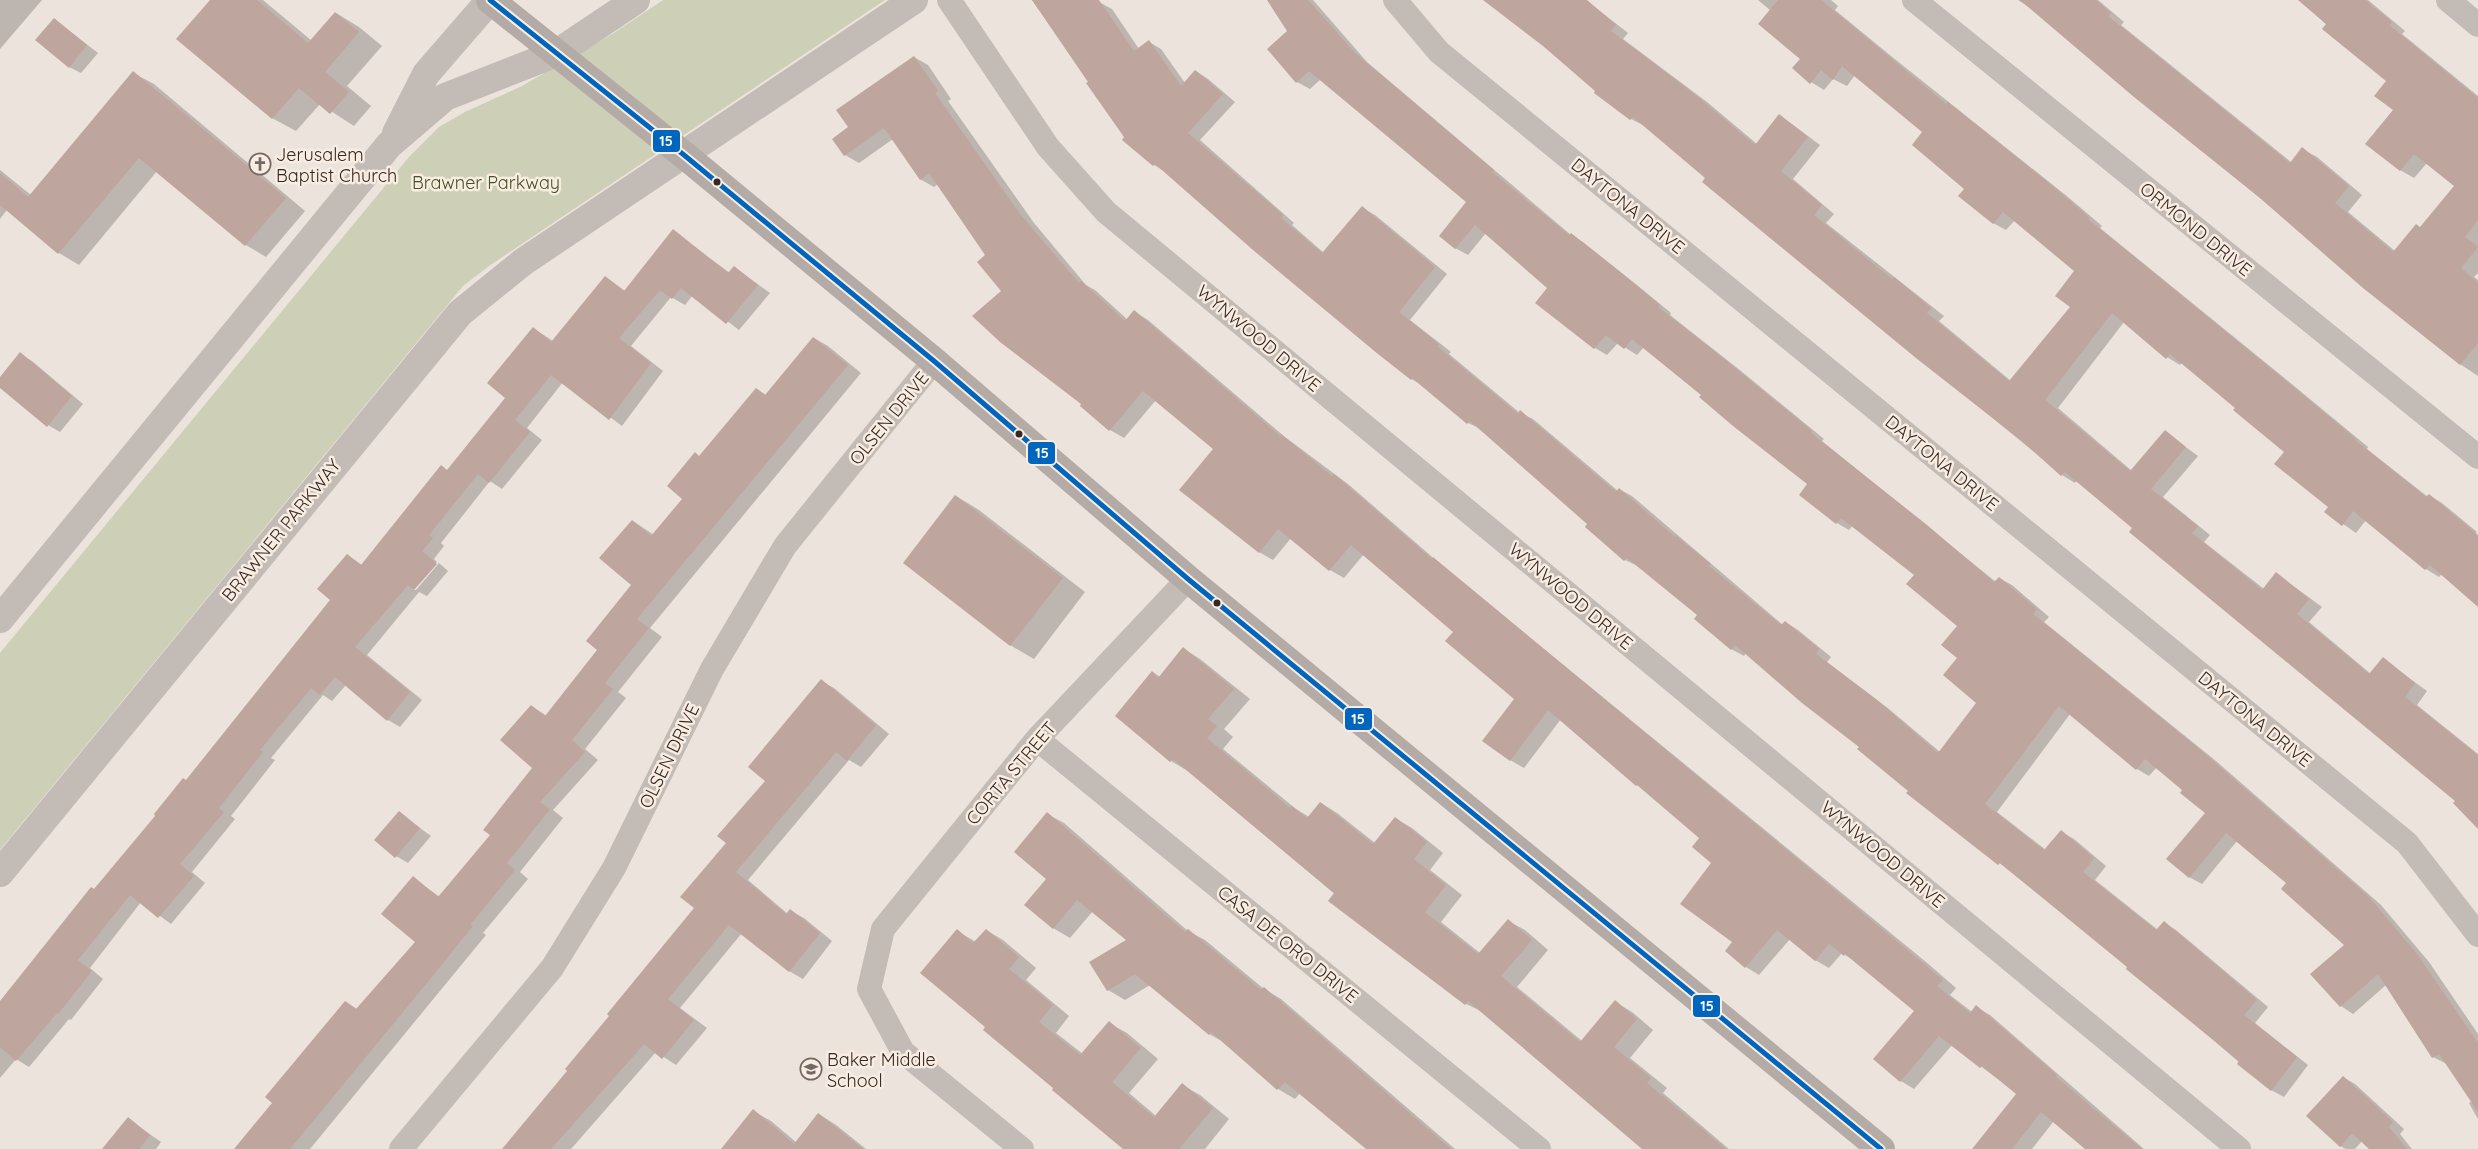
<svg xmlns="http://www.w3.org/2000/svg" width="2478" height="1149" viewBox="0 0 2478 1149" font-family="Quicksand,sans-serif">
	<rect width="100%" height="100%" fill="#ebe3dc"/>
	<!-- green -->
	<path fill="#cdcfb6" d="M 663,0 L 885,0 L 489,266 L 463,286 L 0,850 L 0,653 L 409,157 L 439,127 L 465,112 L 520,87 L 614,33 Z"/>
	<!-- shadow -->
	<path fill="#0003" d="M 0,0 L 42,0 L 0,49 Z
		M 212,0 L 263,0 L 312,41 L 336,13 L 359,27 L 382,46 L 347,86 L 371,106 L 354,126 L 320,104 L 296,131 L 272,118 Z
		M 1032,0 L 1099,2 L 1112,9 L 1139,49 L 1149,42 L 1161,49 L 1185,83 L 1196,71 L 1208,79 L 1235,102 L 1200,140 L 1294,223 L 1292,225 L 1324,253 L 1362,208 L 1375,215 L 1447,274 L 1410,320 L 1451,352 L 1449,354 L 1520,413 L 1533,419 L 1618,491 L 1619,489 L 1632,496 L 1783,625 L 1785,622 L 1798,630 L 1831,657 L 1827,662 L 1889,709 L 1940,752 L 1978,703 L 1959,658 L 1959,626 L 1916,574 L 1853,525 L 1849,530 L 1837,523 L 1801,494 L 1809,484 L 1644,347 L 1637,355 L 1618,343 L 1607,355 L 1595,348 L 1563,324 L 1549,288 L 1486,233 L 1468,255 L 1455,248 L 1468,202 L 1321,79 L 1310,89 L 1297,82 L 1289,31 L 1268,0 L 1313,0 L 1367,62 L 1571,235 L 1583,242 L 1637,285 L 1671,313 L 1670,315 L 1741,371 L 1824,439 L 1822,441 L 1996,582 L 1999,578 L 2012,585 L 2049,617 L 2044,622 L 2216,761 L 2381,905 L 2429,962 L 2478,1034 L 2478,1119 L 2469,1103 L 2472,1101 L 2447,1064 L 2433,1057 L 2386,985 L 2353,1014 L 2341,1006 L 2312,974 L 2346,945 L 2287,883 L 2237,841 L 2202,884 L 2189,877 L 2207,813 L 2184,790 L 2157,767 L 2149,776 L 2137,769 L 2070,714 L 1997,812 L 2046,850 L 2061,832 L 2074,839 L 2106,866 L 2095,880 L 2158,930 L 2164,923 L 2176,930 L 2268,1007 L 2255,1023 L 2308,1065 L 2284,1097 L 2271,1090 L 2129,967 L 1910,791 L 1861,746 L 1746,653 L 1744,656 L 1731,649 L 1699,615 L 1638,566 L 1625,560 L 1589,524 L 1481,429 L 1468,423 L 1423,385 L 1411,379 L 1166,172 L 1154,165 L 1125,137 L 1090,82 Z
		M 1485,0 L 1586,0 L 1628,33 L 1623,39 L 1707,102 L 1757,144 L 1780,116 L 1792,124 L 1820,145 L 1793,179 L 1834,214 L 1826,223 L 1944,316 L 1939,321 L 2011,381 L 2071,307 L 2076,271 L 2015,220 L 2006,230 L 1993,223 L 1924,132 L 1855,75 L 1847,86 L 1833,79 L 1824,90 L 1811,82 L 1801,59 L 1771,11 L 1758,0 L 1831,0 L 1838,6 L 1835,10 L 1891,56 L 2068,197 L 2102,226 L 2100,228 L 2282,376 L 2368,447 L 2367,449 L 2428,497 L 2429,495 L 2442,503 L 2477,532 L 2474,534 L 2478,537 L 2478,606 L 2442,574 L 2439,577 L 2426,569 L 2366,520 L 2356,533 L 2326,512 L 2329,507 L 2285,452 L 2237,408 L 2182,362 L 2180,365 L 2167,357 L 2124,322 L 2058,408 L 2132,471 L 2165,432 L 2198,456 L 2163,497 L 2210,535 L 2204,542 L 2264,589 L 2276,573 L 2322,607 L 2309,622 L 2371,674 L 2383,659 L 2427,691 L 2417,705 L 2478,754 L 2478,827 L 2457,801 L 2134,528 L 2077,480 L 2075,483 L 2062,475 L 1704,181 L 1707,178 L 1645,126 L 1631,119 L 1596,93 L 1597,91 L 1543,45 Z
		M 2018,0 L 2098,0 L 2124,22 L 2121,25 L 2291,162 L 2302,149 L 2317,157 L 2362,195 L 2348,212 L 2395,251 L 2421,228 L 2456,186 L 2427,163 L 2414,178 L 2400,170 L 2394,110 L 2388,81 L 2300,0 L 2368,0 L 2405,31 L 2402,34 L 2478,96 L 2478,273 L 2474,277 L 2478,280 L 2478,376 L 2460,364 L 2032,9 Z
		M 54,19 L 98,53 L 81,73 L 69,67 Z
		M 914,57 L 928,65 L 951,99 L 948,101 L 1034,223 L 1086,285 L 1095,290 L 1128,320 L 1135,312 L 1148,320 L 1285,437 L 1348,484 L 1438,562 L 1926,962 L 1956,988 L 1950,995 L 1972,1012 L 1976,1007 L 1990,1015 L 2144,1149 L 2087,1149 L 2054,1121 L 2032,1149 L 1983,1149 L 2018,1094 L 1952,1045 L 1914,1089 L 1901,1081 L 1916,1011 L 1858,963 L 1842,953 L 1829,968 L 1815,960 L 1790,939 L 1759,975 L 1746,967 L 1734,942 L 1713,863 L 1701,838 L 1561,719 L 1524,768 L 1510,760 L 1516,699 L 1455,632 L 1364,554 L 1344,578 L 1330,570 L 1291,538 L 1273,560 L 1259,552 L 1215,449 L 1156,400 L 1124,438 L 1110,430 L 1003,291 L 987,255 L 938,184 L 934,187 L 920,179 L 893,139 L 859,163 L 845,155 L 849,128 Z
		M 133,73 L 154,84 L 305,211 L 266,257 L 246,245 L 157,171 L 79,265 L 59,253 L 7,210 L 0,219 L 0,170 L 31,195 Z
		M 673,231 L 730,273 L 734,267 L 770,293 L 739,330 L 693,295 L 685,305 L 671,297 L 631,346 L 663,371 L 622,426 L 563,382 L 527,428 L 542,440 L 502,489 L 490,481 L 441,543 L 444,546 L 434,559 L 437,562 L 413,590 L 416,590 L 439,563 L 448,571 L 427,596 L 419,592 L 367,655 L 422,700 L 400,727 L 388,720 L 346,685 L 332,701 L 323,695 L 271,758 L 275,760 L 231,816 L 235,819 L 192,872 L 205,883 L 171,924 L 141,902 L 90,968 L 103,979 L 71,1020 L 69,1019 L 29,1067 L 16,1059 L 0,1078 L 0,1004 L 186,781 L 332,600 L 347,555 L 362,565 L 448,470 L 507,397 L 533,328 L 553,341 L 606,277 L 625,291 Z
		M 814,338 L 828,346 L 861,373 L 650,628 L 662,637 L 618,692 L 626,698 L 585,749 L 598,760 L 553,810 L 563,818 L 520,872 L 528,879 L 483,933 L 486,935 L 310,1149 L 237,1149 L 274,1103 L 346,1002 L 357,1009 L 417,942 L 413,878 L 440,897 L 491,835 L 534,767 L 531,706 L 547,716 L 599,650 L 632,585 L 633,521 L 654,535 L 684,499 L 695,454 L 700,457 L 757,389 L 766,395 Z
		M 20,354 L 32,361 L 83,404 L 60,432 L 48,425 L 0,386 L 0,379 Z
		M 956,496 L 979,510 L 1085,592 L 1034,659 L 1010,645 Z
		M 1184,649 L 1200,659 L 1250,699 L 1224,729 L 1233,737 L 1223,749 L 1296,809 L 1309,817 L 1321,803 L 1337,813 L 1375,843 L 1395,818 L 1412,828 L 1443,853 L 1430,870 L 1462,895 L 1441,922 L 1480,953 L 1508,921 L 1525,930 L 1548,950 L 1517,987 L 1582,1041 L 1615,1002 L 1632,1012 L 1653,1030 L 1630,1058 L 1667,1088 L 1663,1093 L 1729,1149 L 1645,1149 L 1483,1012 L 1466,1004 L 1188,771 L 1171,761 L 1153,672 L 1160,677 Z
		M 821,681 L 834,688 L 889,734 L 861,767 L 849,760 L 748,880 L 788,914 L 791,911 L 804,918 L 832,941 L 803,979 L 789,971 L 742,933 L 680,1008 L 707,1028 L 676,1065 L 656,1052 L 571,1149 L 505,1149 L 569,1071 L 696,908 L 727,843 L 766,781 Z
		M 399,813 L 431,836 L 408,863 L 396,856 Z
		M 1047,814 L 1064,823 L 1188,931 L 1205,940 L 1264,989 L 1281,999 L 1455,1149 L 1372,1149 L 1300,1093 L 1295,1099 L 1278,1089 L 1227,1044 L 1209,1034 L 1150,985 L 1125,1000 L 1108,990 L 1091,963 L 1128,940 L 1093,911 L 1070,938 L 1053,928 L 1048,879 Z
		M 986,930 L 1003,940 L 1036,968 L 1026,980 L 1069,1016 L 1056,1033 L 1083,1054 L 1109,1023 L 1127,1033 L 1158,1059 L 1129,1093 L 1156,1116 L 1182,1085 L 1200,1095 L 1229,1119 L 1205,1149 L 1125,1149 L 987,1027 L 957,931 L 976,942 Z
		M 2343,1077 L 2355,1084 L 2404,1129 L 2400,1134 L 2412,1149 L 2371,1149 L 2362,1141 L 2355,1149 L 2346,1149 L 2340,1146 Z
		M 753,1111 L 771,1121 L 797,1143 L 819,1114 L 836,1125 L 866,1149 L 722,1149 Z
		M 128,1119 L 161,1142 L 156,1149 L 107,1149 Z"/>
	<!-- building -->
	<path fill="#bea59d" d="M 210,0 L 257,0 L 308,43 L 335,12 L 359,32 L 325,72 L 349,92 L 330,114 L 299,88 L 272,119 L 176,39 Z
		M 1032,0 L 1099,0 L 1134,51 L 1149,40 L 1181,86 L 1195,70 L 1223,94 L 1188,133 L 1283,215 L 1281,218 L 1322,253 L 1362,206 L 1435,267 L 1399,312 L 1439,344 L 1437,346 L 1518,414 L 1520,410 L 1616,492 L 1619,488 L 1675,537 L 1676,536 L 1711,564 L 1709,566 L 1781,625 L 1785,621 L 1819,649 L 1816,654 L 1877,700 L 1938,753 L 1976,703 L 1943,675 L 1957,658 L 1941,645 L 1957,626 L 1906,584 L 1914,575 L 1841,518 L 1836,524 L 1799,495 L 1807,484 L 1733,426 L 1699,397 L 1701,395 L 1632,339 L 1624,349 L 1606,335 L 1594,349 L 1535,303 L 1547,288 L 1475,225 L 1455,249 L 1439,236 L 1466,202 L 1309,71 L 1296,83 L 1267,49 L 1287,31 L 1267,0 L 1308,0 L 1355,53 L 1494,170 L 1492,172 L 1569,235 L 1571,233 L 1625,276 L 1660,305 L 1658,307 L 1728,362 L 1812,431 L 1811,433 L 1927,525 L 1994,582 L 1999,577 L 2037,609 L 2033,614 L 2203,752 L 2369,897 L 2417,954 L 2478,1043 L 2478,1112 L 2439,1054 L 2432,1058 L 2378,974 L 2340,1007 L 2310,974 L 2344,945 L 2281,889 L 2286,883 L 2226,833 L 2189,878 L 2166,859 L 2205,813 L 2180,793 L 2182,790 L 2145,759 L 2136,770 L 2059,706 L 1985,804 L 2044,850 L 2061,830 L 2094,858 L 2083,872 L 2156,930 L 2164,921 L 2257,1000 L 2244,1015 L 2297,1057 L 2271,1091 L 2237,1064 L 2239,1061 L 2126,969 L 2127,967 L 2000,863 L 1998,865 L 1906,793 L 1908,791 L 1857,749 L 1859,747 L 1802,703 L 1735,645 L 1731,650 L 1694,619 L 1697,615 L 1627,558 L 1624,561 L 1585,527 L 1587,524 L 1470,421 L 1467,424 L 1412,378 L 1411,380 L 1378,354 L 1253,250 L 1155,164 L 1153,166 L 1122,140 L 1124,137 L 1086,83 L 1088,82 Z
		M 1483,0 L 1587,0 L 1616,25 L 1611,31 L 1693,93 L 1755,145 L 1779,114 L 1808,137 L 1781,171 L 1822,205 L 1814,215 L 1892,279 L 1894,277 L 1931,308 L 1927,313 L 2009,381 L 2070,307 L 2055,296 L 2074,271 L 2003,212 L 1993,224 L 1958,196 L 1964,189 L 1912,145 L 1922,132 L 1842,66 L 1833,80 L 1821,70 L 1810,84 L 1792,68 L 1800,59 L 1758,24 L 1778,0 L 1821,0 L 1946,104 L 1948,102 L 2055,188 L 2090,218 L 2088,219 L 2269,367 L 2356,439 L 2355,440 L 2426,497 L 2429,494 L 2478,535 L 2478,607 L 2430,565 L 2425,570 L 2353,511 L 2342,526 L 2324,512 L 2328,507 L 2274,464 L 2284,452 L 2233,410 L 2235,408 L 2170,354 L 2166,359 L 2112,313 L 2045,400 L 2130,471 L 2165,430 L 2186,447 L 2151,489 L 2198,526 L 2192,533 L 2262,590 L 2276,572 L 2309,599 L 2297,614 L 2369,674 L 2383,657 L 2415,683 L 2405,697 L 2478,755 L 2478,829 L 2453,803 L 2455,801 L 2129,532 L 2132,528 L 2065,472 L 2061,476 L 2023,442 L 1916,358 L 1702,182 L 1705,178 L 1633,117 L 1630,120 L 1594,93 L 1595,91 L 1543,46 Z
		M 2020,0 L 2096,0 L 2111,13 L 2108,16 L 2290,163 L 2302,147 L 2349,186 L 2335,203 L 2393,252 L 2416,224 L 2420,227 L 2454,186 L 2414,154 L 2400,171 L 2365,144 L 2393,110 L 2374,96 L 2386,81 L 2322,29 L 2326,24 L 2298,0 L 2365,0 L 2392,22 L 2389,25 L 2478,98 L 2478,220 L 2465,237 L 2478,247 L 2461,268 L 2478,283 L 2478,343 L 2460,365 L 2363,288 L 2260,198 L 2134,97 Z
		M 54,18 L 87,45 L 69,68 L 35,40 Z
		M 914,56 L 938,91 L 935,93 L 1020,214 L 1079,283 L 1081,281 L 1125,321 L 1134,310 L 1280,436 L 1281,434 L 1332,476 L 1334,474 L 1432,559 L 1433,557 L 1911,953 L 1943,980 L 1937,986 L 1970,1013 L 1976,1005 L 2057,1075 L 2056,1077 L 2142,1149 L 2085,1149 L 2041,1112 L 2012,1149 L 1972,1149 L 2016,1094 L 1982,1066 L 1980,1068 L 1939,1036 L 1900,1082 L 1873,1059 L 1914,1011 L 1845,954 L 1844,956 L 1829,944 L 1815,961 L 1777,930 L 1745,968 L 1725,951 L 1732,942 L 1680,904 L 1711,863 L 1692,847 L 1699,838 L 1637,785 L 1636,786 L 1548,710 L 1510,761 L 1482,741 L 1514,699 L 1445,641 L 1453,632 L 1351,545 L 1329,571 L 1278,529 L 1259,553 L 1179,490 L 1213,449 L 1143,391 L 1109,431 L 1080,406 L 1081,404 L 1000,342 L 972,316 L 1001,291 L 977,262 L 985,255 L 929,173 L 920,180 L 884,128 L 844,156 L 832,139 L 848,127 L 836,110 Z
		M 133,71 L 286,198 L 245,246 L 139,158 L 58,254 L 0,205 L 0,173 L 28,197 Z
		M 673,229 L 728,273 L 734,266 L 758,285 L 726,324 L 681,288 L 672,299 L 660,290 L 619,338 L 651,363 L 609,420 L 551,375 L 515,420 L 530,432 L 489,483 L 478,474 L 429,535 L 433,538 L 422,551 L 437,564 L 414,590 L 408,585 L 355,647 L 410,692 L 387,721 L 335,677 L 320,695 L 311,688 L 260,750 L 263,752 L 219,808 L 224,812 L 180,864 L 194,876 L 158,918 L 130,895 L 78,960 L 92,971 L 58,1014 L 57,1013 L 16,1061 L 0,1047 L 0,1001 L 91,887 L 94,889 L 155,816 L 154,814 L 183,778 L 186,780 L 330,600 L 317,589 L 347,554 L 361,565 L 441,465 L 447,470 L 505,398 L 487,383 L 533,327 L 551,342 L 605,276 L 624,291 Z
		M 813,337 L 848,365 L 637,619 L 649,628 L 605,683 L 613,689 L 572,740 L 585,752 L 540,802 L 550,809 L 507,863 L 515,870 L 470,925 L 473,926 L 426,984 L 290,1149 L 234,1149 L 272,1103 L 265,1097 L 345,1001 L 356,1009 L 415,942 L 381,914 L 413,876 L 438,897 L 490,835 L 483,830 L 532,768 L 500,740 L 531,705 L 545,716 L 597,650 L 586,641 L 631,585 L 599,558 L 632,520 L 651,536 L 682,499 L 667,486 L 695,452 L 699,456 L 756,388 L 765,395 Z
		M 20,352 L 72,396 L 47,427 L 0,388 L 0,377 Z
		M 955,495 L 1063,578 L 1010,646 L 903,563 Z
		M 1183,647 L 1234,689 L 1208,719 L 1217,726 L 1207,738 L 1290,808 L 1292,806 L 1307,818 L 1320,802 L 1373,844 L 1395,817 L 1427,842 L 1414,859 L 1446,885 L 1425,912 L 1478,954 L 1508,919 L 1532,940 L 1501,976 L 1580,1042 L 1615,1000 L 1637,1019 L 1614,1047 L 1651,1078 L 1647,1083 L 1726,1149 L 1642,1149 L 1468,1001 L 1465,1005 L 1328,901 L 1334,893 L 1173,759 L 1170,762 L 1115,716 L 1152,671 L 1158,678 Z
		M 821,679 L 876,725 L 847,761 L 836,752 L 736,872 L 786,914 L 790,909 L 820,933 L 789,972 L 729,925 L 668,999 L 694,1020 L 662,1059 L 644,1044 L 551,1149 L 502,1149 L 567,1071 L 565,1069 L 609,1016 L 607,1014 L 694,908 L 680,897 L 726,843 L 717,836 L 765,781 L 748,767 Z
		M 399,811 L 420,828 L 395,858 L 374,840 Z
		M 1047,812 L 1185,932 L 1188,929 L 1261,990 L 1264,987 L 1451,1149 L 1366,1149 L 1285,1082 L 1277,1090 L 1211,1032 L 1209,1035 L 1135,974 L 1107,991 L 1089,962 L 1126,940 L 1077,900 L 1053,929 L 1024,905 L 1046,879 L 1014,852 Z
		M 957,929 L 973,943 L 986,929 L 1019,957 L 1009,969 L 1053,1005 L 1039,1022 L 1080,1055 L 1109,1021 L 1141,1048 L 1112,1082 L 1154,1117 L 1182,1083 L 1213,1108 L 1179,1149 L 1123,1149 L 1052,1090 L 1053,1088 L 983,1030 L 985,1027 L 920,973 Z
		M 2343,1076 L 2393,1122 L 2389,1127 L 2407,1149 L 2369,1149 L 2352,1133 L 2340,1147 L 2306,1116 Z
		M 753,1109 L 794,1144 L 818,1113 L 863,1149 L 721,1149 Z
		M 128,1117 L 150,1135 L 139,1149 L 102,1149 Z"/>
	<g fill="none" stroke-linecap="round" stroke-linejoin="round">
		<!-- minor -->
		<path stroke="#c3bbb5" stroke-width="24" d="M 949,0 L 1048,147 L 1106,212 L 2239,1149
			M 1395,0 L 1439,52 L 2407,843 L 2478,935
			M 1914,0 L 2478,457
			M 2448,0 L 2478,25
			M 1037,739 L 1539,1149
			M 401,1149 L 552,968 L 614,868 L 712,669 L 785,546 L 934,361
			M 1022,1149 L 903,1052 L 869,989 L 883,929 L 1037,739 L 1188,579"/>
		<!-- tertiary -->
		<path stroke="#c3bbb5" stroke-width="28" d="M 396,133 L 426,74 L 490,0
			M 0,619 L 389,145 L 445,97 L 557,53 L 636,0
			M 0,873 L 460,313 L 523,262 L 914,0"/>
		<!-- secondary -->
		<path stroke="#b4aba6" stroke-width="28" d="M 490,0 L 684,155 L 934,361 L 1188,579 L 1881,1149"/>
		<!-- bus-1 casing -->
		<g stroke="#f9ede2" stroke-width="9">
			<path id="bus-1" d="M 490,0 L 684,155 L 934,361 L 1188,579 L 1881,1149"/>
		</g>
		<!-- bus-1 -->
		<use href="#bus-1" stroke="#0065bd" stroke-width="5"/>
	</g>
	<!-- icons -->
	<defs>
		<g id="church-ring" transform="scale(1.125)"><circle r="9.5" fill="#f9ede2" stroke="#736965" stroke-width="1.5"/><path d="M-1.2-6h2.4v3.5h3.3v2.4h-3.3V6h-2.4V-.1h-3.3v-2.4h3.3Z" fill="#736965"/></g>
		<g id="school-ring" transform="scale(1.125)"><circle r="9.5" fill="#f9ede2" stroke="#736965" stroke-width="1.5"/><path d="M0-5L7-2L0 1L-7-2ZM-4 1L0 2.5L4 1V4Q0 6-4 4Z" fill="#736965"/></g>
	</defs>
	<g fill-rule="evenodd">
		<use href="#church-ring" x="260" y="164"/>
		<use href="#school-ring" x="811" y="1069"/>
	</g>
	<!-- markers -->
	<g fill="#332825" stroke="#f9ede2" stroke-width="2">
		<circle cx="717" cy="182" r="4.5"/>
		<circle cx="1019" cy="434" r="4.5"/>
		<circle cx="1217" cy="603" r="4.5"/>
	</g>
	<g text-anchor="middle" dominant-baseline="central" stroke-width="5" stroke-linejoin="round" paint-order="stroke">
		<!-- poi labels -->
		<g font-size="18" fill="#332825" stroke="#f9ede2" text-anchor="start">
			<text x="276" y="154">Jerusalem<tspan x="276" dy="21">Baptist Church</tspan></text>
			<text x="827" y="1059">Baker Middle<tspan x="827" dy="21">School</tspan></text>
		</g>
		<!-- park labels -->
		<g font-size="18" fill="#455128" stroke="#f9ede2">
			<text x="486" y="182">Brawner Parkway</text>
		</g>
		<!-- street labels -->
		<g font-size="18" fill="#332825" stroke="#f9ede2">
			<text transform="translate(1628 206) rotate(39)">DAYTONA DRIVE</text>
			<text transform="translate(2196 229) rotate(39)">ORMOND DRIVE</text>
			<text transform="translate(1259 338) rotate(40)">WYNWOOD DRIVE</text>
			<text transform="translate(889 418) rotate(-51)">OLSEN DRIVE</text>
			<text transform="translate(1942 463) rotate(39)">DAYTONA DRIVE</text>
			<text transform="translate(281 530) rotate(-51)">BRAWNER PARKWAY</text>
			<text transform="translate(1571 596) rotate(40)">WYNWOOD DRIVE</text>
			<text transform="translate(2255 719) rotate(39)">DAYTONA DRIVE</text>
			<text transform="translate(669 756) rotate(-64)">OLSEN DRIVE</text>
			<text transform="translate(1011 773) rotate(-50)">CORTA STREET</text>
			<text transform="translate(1883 854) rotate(40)">WYNWOOD DRIVE</text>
			<text transform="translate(1288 944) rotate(39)">CASA DE ORO DRIVE</text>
		</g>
	</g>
	<g stroke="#f9ede2" stroke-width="2">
		<rect x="652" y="129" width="29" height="24" rx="5" fill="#0065bd"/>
		<rect x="1027" y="441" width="29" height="24" rx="5" fill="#0065bd"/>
		<rect x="1344" y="707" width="29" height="24" rx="5" fill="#0065bd"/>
		<rect x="1692" y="994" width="29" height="24" rx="5" fill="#0065bd"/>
	</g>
	<g font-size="14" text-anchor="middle" font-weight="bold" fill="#fff">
		<text x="666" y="146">15</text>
		<text x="1042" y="458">15</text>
		<text x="1358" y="724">15</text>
		<text x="1707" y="1011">15</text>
	</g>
</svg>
